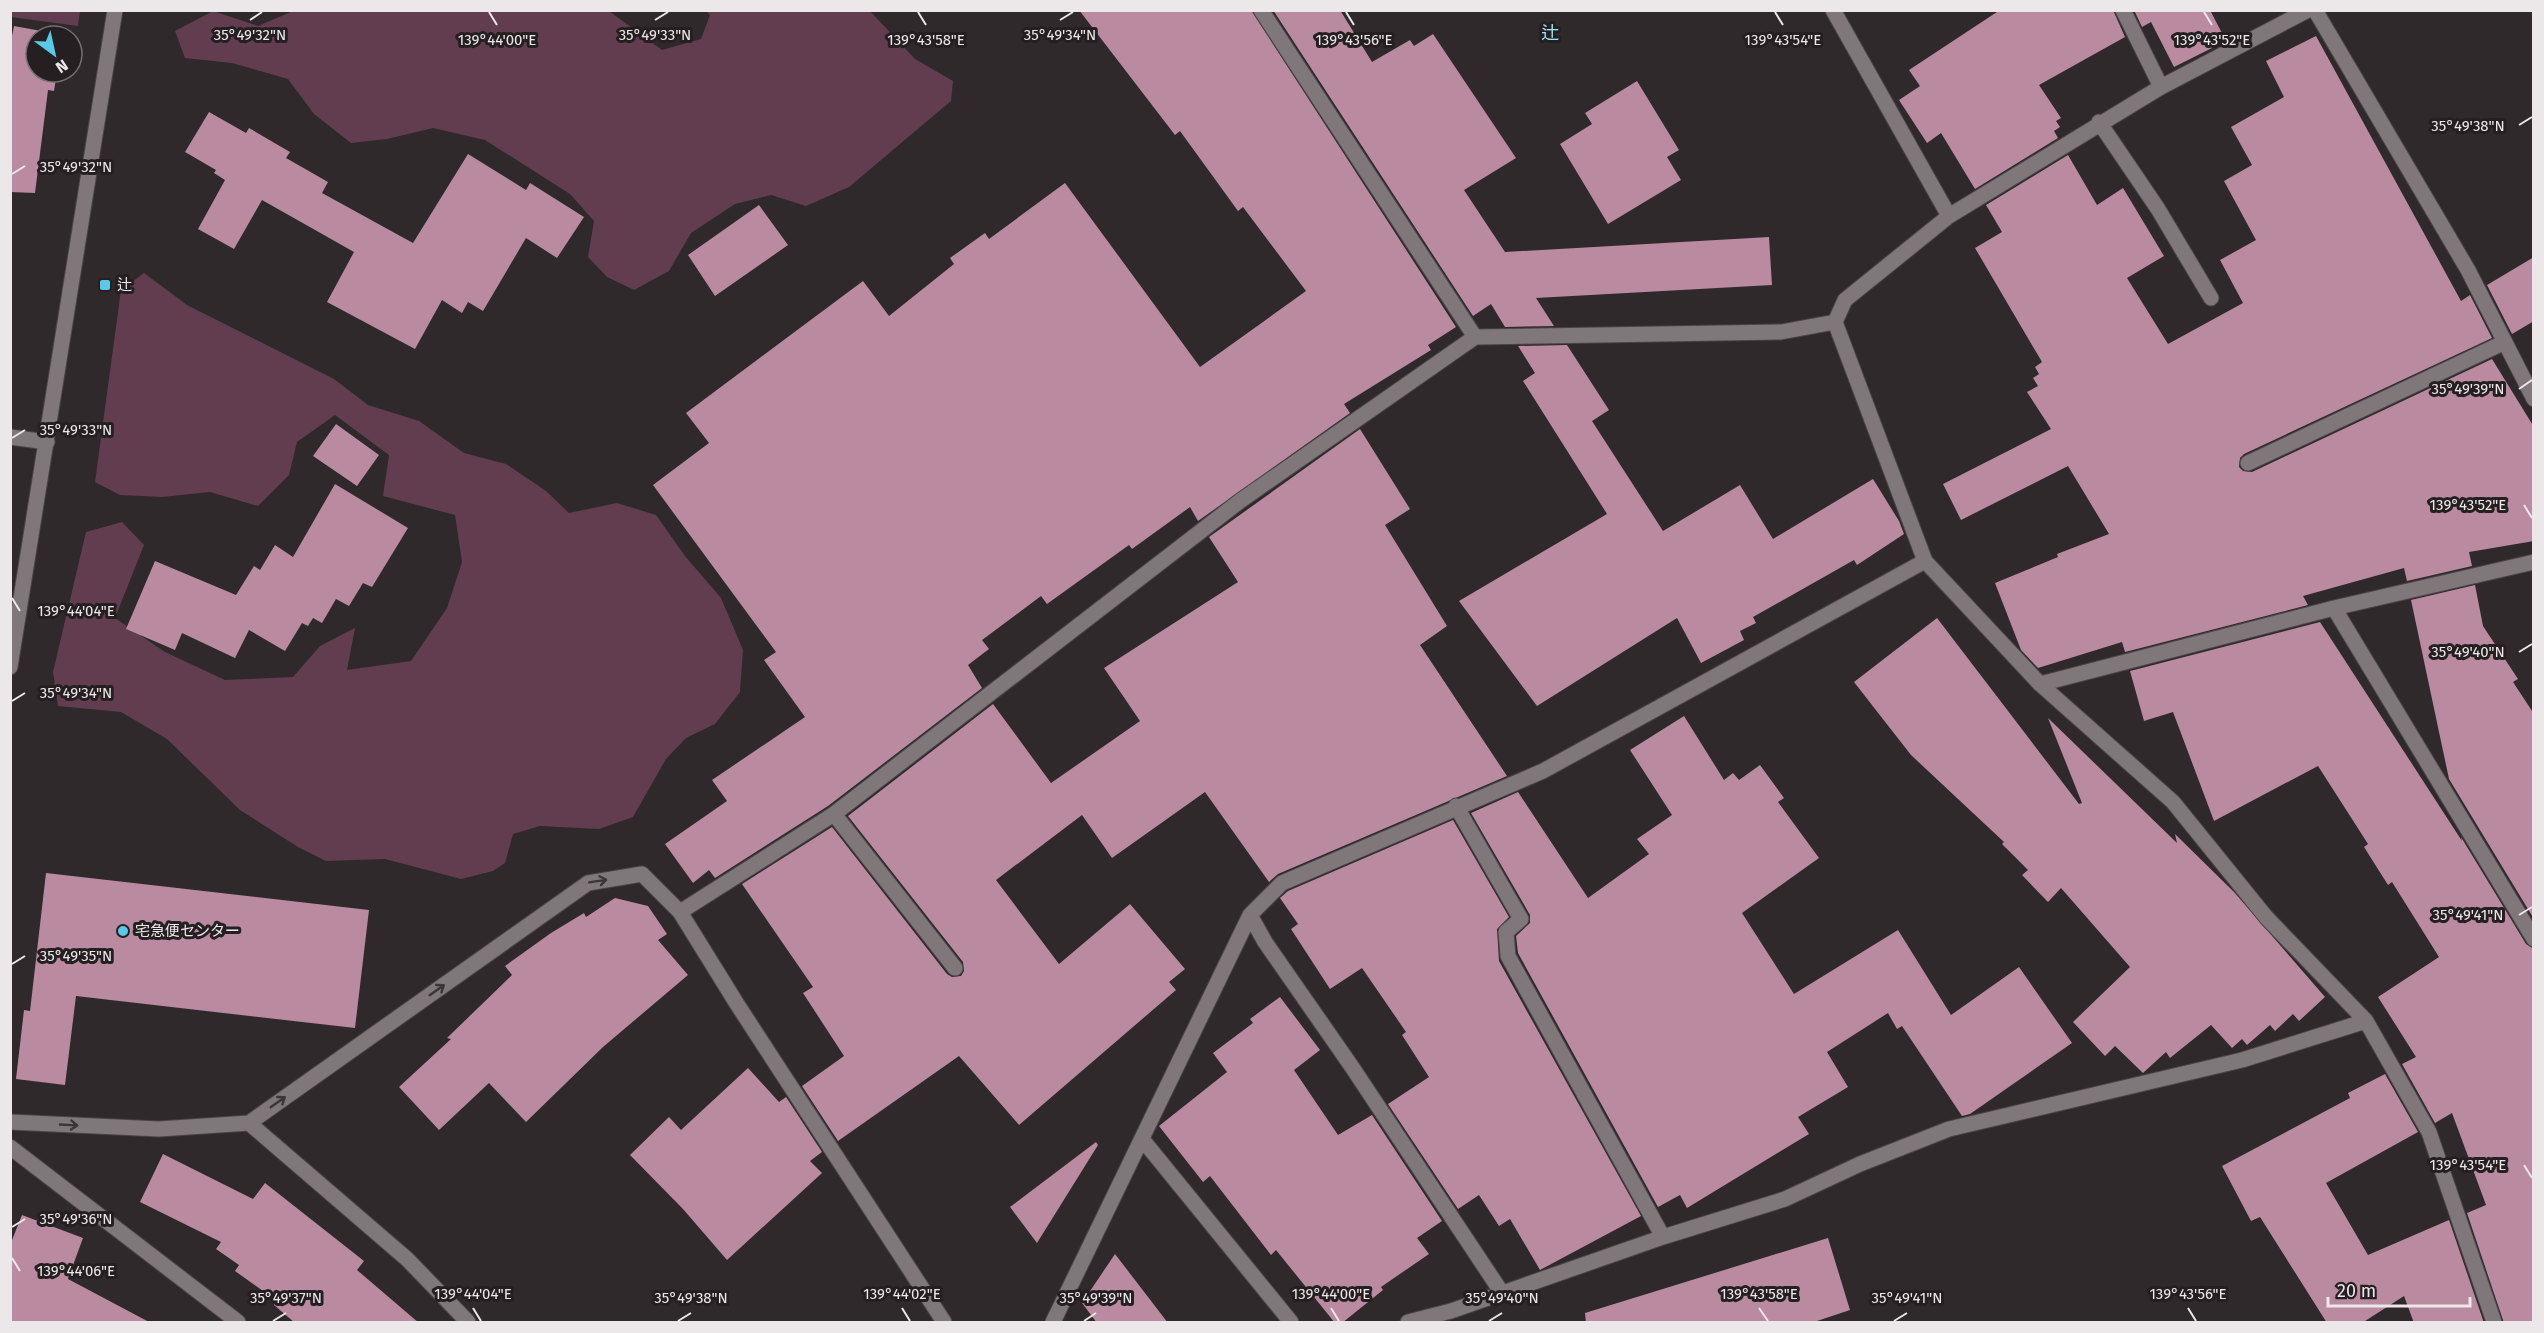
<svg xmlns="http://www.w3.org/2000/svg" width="2544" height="1333" viewBox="0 0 2544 1333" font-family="'Fira Sans','Noto Sans JP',sans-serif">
	<rect width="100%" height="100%" fill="#2f292b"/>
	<!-- green -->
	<path fill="#613d4f" d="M 11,10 L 80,10 L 80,11 L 78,26 L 11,17 Z
		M 293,11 L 609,11 L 662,50 L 701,39 L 710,15 L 706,11 L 870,11 L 915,59 L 953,81 L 951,101 L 849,187 L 806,206 L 771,195 L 735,204 L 691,233 L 669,271 L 634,290 L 607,277 L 588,257 L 594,221 L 570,194 L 485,140 L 433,128 L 387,139 L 351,143 L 314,114 L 288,79 L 232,63 L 185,58 L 175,31 L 213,11 L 258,26 Z
		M 144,273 L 187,305 L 334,379 L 368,405 L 419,421 L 464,453 L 506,464 L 546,491 L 569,513 L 617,503 L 656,515 L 685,556 L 721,598 L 743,650 L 740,692 L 715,724 L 686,738 L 666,759 L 633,817 L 599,829 L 540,826 L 513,834 L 505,863 L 493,871 L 461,879 L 385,859 L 326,861 L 298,847 L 240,810 L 167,739 L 121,712 L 58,706 L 53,672 L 86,532 L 122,522 L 144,545 L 115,618 L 165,652 L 225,680 L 293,677 L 320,646 L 355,628 L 347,670 L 411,661 L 447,608 L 462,562 L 455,515 L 383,496 L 389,455 L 335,415 L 297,442 L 289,475 L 258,506 L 210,492 L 162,497 L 120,495 L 95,482 L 121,290 Z"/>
	<!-- building -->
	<path fill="#ba8aa1" d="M 1079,10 L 1251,10 L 1456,327 L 1428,345 L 1431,350 L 1344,404 L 1350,413 L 1198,521 L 1190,507 L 1132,549 L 1129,545 L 1047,604 L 1041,596 L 982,640 L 989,649 L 968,665 L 982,688 L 828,806 L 715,878 L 709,870 L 693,883 L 665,844 L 727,801 L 712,780 L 805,717 L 764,660 L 776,652 L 653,485 L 709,443 L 686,413 L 863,281 L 889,316 L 954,264 L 950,258 L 985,233 L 989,239 L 1065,183 L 1200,367 L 1306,291 L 1243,207 L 1238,211 L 1180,131 L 1175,135 Z
		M 1273,10 L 1340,10 L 1372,62 L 1410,40 L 1414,46 L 1433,34 L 1516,158 L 1464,190 L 1505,252 L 1769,237 L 1772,285 L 1536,298 L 1554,326 L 1505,327 L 1491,304 L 1473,316 Z
		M 2000,10 L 2113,10 L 2125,37 L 2039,85 L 2061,118 L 2056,121 L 2060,127 L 2054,131 L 2058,138 L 1975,189 L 1941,133 L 1927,143 L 1899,100 L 1920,86 L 1909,70 Z
		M 2134,10 L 2210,10 L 2226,41 L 2174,67 L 2151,22 L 2142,27 Z
		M 14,26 L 63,35 L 36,36 L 36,72 L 57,72 L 54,91 L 48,90 L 35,193 L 10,192 L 10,46 Z
		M 2316,36 L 2461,301 L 2470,295 L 2492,338 L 2244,454 L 2240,458 L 2239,467 L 2243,471 L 2252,472 L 2492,359 L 2534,427 L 2534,541 L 2469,552 L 2472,566 L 2407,581 L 2404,568 L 2303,596 L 2308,605 L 2125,652 L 2122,642 L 2038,668 L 2021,650 L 1995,583 L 2058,557 L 2057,554 L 2109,534 L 2068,466 L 1961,520 L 1943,484 L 2051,429 L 2027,392 L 2038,386 L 2033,378 L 2039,374 L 2035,367 L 2042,362 L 1975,248 L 2002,232 L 1986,205 L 2068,155 L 2097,205 L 2123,188 L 2164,256 L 2127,278 L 2168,344 L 2243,303 L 2220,260 L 2256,240 L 2224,181 L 2252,165 L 2231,127 L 2284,97 L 2266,61 Z
		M 1637,81 L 1679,150 L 1667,157 L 1681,180 L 1608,224 L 1560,144 L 1592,124 L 1585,113 Z
		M 209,112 L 246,133 L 249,128 L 290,152 L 286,158 L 328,182 L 322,193 L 413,243 L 468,154 L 526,190 L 530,183 L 584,217 L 557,258 L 526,238 L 483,311 L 468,302 L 462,313 L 442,300 L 415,349 L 327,302 L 354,252 L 262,200 L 234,249 L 198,229 L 225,180 L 214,173 L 216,170 L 185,152 Z
		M 759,205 L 788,245 L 715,296 L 688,255 Z
		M 2534,257 L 2534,321 L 2512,334 L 2487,285 Z
		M 1567,345 L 1609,410 L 1592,421 L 1663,531 L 1740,485 L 1773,539 L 1873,479 L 1899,521 L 1904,534 L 1857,565 L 1854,560 L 1753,617 L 1756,623 L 1740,631 L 1744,640 L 1701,663 L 1677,618 L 1537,706 L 1459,601 L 1607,514 L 1523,381 L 1535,373 L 1518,346 Z
		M 336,424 L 379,455 L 357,486 L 313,456 Z
		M 1360,429 L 1410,509 L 1385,525 L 1447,626 L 1420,645 L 1507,776 L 1278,874 L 1269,882 L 1205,792 L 1112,858 L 1082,815 L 996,880 L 1059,964 L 1130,904 L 1185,969 L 1169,982 L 1176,990 L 1019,1125 L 959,1056 L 838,1141 L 802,1086 L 844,1056 L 803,993 L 813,987 L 742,884 L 832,827 L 947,974 L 952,977 L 961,976 L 964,971 L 963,962 L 848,816 L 993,704 L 1051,783 L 1140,721 L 1104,668 L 1238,582 L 1209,537 Z
		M 335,484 L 408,528 L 372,587 L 363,583 L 349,606 L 336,599 L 322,623 L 313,618 L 308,626 L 302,623 L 285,651 L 249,630 L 235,658 L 182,633 L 175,650 L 126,629 L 155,561 L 236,595 L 254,566 L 260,570 L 275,545 L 293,557 Z
		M 2475,585 L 2483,626 L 2518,679 L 2513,682 L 2534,714 L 2534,919 L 2449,779 L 2411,600 Z
		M 1937,618 L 2079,804 L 2082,803 L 2048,718 L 2177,843 L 2175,834 L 2234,892 L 2325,997 L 2299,1021 L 2293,1014 L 2275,1031 L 2270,1025 L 2247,1045 L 2242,1039 L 2232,1048 L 2211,1025 L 2170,1058 L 2166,1052 L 2143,1073 L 2115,1046 L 2105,1056 L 2073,1022 L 2130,967 L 2061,888 L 2048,902 L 2022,875 L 2028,870 L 2002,844 L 2004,842 L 1911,755 L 1854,682 Z
		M 2320,622 L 2462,841 L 2461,837 L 2526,944 L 2534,949 L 2534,1323 L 2504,1323 L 2467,1213 L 2486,1205 L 2452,1113 L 2435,1123 L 2402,1064 L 2416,1057 L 2378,997 L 2439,957 L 2392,882 L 2388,885 L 2364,847 L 2368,844 L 2318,766 L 2214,821 L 2173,712 L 2144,721 L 2130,671 Z
		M 1684,716 L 1724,780 L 1733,773 L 1739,780 L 1760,765 L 1784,798 L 1778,802 L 1819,858 L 1742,913 L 1794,994 L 1898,930 L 1951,1015 L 2019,967 L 2072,1043 L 1970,1114 L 1962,1116 L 1902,1026 L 1897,1029 L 1888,1013 L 1827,1052 L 1848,1087 L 1798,1117 L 1809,1134 L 1687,1208 L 1680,1195 L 1658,1207 L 1518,953 L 1516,936 L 1530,923 L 1530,915 L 1471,813 L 1518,792 L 1588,898 L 1649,854 L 1637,839 L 1672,815 L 1630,750 Z
		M 1453,820 L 1509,917 L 1497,929 L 1499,961 L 1641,1216 L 1540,1270 L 1510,1219 L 1499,1226 L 1479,1195 L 1458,1209 L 1388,1104 L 1429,1077 L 1402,1035 L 1406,1032 L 1362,968 L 1330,989 L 1291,929 L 1298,924 L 1280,898 L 1288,891 Z
		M 46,873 L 369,910 L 355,1028 L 76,996 L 65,1085 L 16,1079 L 24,1010 L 30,1011 Z
		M 615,898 L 648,906 L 667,934 L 658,940 L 688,975 L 603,1047 L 526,1122 L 489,1083 L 439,1130 L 399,1087 L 451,1039 L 447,1038 L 512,975 L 505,966 L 551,933 L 584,913 L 586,917 Z
		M 1280,997 L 1320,1050 L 1294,1070 L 1338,1135 L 1372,1115 L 1442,1221 L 1417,1238 L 1429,1254 L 1381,1287 L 1383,1290 L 1342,1323 L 1335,1323 L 1276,1250 L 1271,1255 L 1210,1176 L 1203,1182 L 1159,1126 L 1227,1072 L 1213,1053 L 1253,1023 L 1250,1019 Z
		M 748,1068 L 779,1102 L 786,1097 L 822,1152 L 810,1161 L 822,1173 L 727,1260 L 683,1209 L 630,1155 L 669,1117 L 681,1130 Z
		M 2385,1074 L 2418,1132 L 2326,1183 L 2368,1255 L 2449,1220 L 2484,1323 L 2414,1323 L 2404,1296 L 2362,1323 L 2327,1323 L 2260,1217 L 2251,1221 L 2222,1166 L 2350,1098 L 2348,1093 Z
		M 1096,1142 L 1098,1145 L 1037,1243 L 1010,1207 Z
		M 163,1154 L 253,1199 L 265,1183 L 364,1261 L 357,1270 L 419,1323 L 295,1323 L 274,1305 L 277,1301 L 235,1271 L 239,1265 L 216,1249 L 221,1242 L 140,1202 Z
		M 22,1215 L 83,1238 L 68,1279 L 151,1323 L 10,1323 L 10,1245 Z
		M 1828,1238 L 1850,1310 L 1811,1323 L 1586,1323 L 1585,1313 Z
		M 1115,1254 L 1168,1323 L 1097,1323 L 1082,1303 Z"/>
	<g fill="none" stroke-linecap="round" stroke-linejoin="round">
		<!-- minor casing -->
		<g stroke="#4a4447" stroke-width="17">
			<path id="minor" d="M 1261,10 L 1475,337
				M 1833,10 L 1949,216
				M 2123,10 L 2161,87
				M 2308,10 L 2161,87 L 1949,216 L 1845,300 L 1835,322 L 1925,561 L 2040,684 L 2173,802 L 2266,917 L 2366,1021 L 2429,1132 L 2494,1322
				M 2315,10 L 2468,270 L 2534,399
				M 2099,122 L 2158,209 L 2211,298
				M 10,437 L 47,442
				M 2248,463 L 2505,342
				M 2334,608 L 2534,939
				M 10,667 L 115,10
				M 2040,684 L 2334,608 L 2534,562
				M 1456,806 L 1521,919 L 1506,932 L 1508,956 L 1663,1237
				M 834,814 L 955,968
				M 680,912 L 834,814 L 1240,501 L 1475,337 L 1781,332 L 1835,322
				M 1250,915 L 1265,942 L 1352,1067 L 1502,1293
				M 10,1122 L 159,1129 L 249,1123 L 588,883 L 642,874 L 680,912 L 737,1004 L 944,1322
				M 249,1123 L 407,1259 L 468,1322
				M 1142,1139 L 1291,1322
				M 10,1147 L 238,1322
				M 1053,1322 L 1250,915 L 1282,883 L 1543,771 L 1925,561
				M 1408,1322 L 1451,1311 L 1663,1237 L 1785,1199 L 1860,1164 L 1949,1129 L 2242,1060 L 2366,1021"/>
		</g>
		<!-- minor -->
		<use href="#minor" stroke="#7f777a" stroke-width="15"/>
	</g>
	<!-- one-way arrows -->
	<defs><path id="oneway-shaft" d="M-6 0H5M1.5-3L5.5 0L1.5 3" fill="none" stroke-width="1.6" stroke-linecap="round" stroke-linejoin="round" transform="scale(1.5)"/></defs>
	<g stroke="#3c3538">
		<use href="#oneway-shaft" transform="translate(598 881) rotate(-9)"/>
		<use href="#oneway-shaft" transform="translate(437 990) rotate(-35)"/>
		<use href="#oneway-shaft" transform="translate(278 1102) rotate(-35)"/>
		<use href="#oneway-shaft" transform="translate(69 1125) rotate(3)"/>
	</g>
	<!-- ticks -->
	<path fill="none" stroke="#ece7e9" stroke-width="2" d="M 489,12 L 497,25M 918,12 L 926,25M 1346,12 L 1354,25M 1775,12 L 1783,25M 2204,12 L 2212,25M 250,20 L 262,12M 655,20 L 668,12M 1060,20 L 1073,12M 2519,125 L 2532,117M 12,174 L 25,166M 2519,389 L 2532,380M 12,438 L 25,430M 2524,505 L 2532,518M 12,598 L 20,611M 2519,652 L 2532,644M 12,701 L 25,693M 2519,915 L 2532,907M 12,964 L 25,956M 2524,1165 L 2532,1178M 12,1227 L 25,1219M 12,1258 L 20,1271M 473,1308 L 481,1321M 902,1308 L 910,1321M 1331,1308 L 1339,1321M 1759,1308 L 1768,1321M 2188,1308 L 2196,1321M 273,1321 L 286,1313M 678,1321 L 691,1313M 1084,1321 L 1096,1313M 1489,1321 L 1502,1313M 1894,1321 L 1907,1313"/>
	<!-- markers -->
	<g fill="#5bc8e7" stroke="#251f22" stroke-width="2">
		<rect x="99" y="279" width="12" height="12" rx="3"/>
		<circle cx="123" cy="931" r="6"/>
	</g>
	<g text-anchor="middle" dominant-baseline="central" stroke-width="6" stroke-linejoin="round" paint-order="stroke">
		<!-- poi labels -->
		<g font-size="15" fill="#ece7e9" stroke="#251f22" text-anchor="start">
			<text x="117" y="285">辻</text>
			<text x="135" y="931">宅急便センター</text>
		</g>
		<!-- quarter labels -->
		<g font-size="18" fill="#9ae4fc" stroke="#251f22">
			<text x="1550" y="33">辻</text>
		</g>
	</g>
	<g font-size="15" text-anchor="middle" fill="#ece7e9" stroke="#251f22" stroke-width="6" stroke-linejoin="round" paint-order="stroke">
		<text x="250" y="40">35°49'32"N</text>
		<text x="655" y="40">35°49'33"N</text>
		<text x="1060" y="40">35°49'34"N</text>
		<text x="497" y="45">139°44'00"E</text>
		<text x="926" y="45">139°43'58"E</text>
		<text x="1354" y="45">139°43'56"E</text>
		<text x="1783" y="45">139°43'54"E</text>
		<text x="2212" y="45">139°43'52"E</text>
		<text x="2468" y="131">35°49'38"N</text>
		<text x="76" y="172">35°49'32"N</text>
		<text x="2468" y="394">35°49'39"N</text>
		<text x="76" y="435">35°49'33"N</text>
		<text x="2468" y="510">139°43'52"E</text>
		<text x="76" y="616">139°44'04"E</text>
		<text x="2468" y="657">35°49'40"N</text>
		<text x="76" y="698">35°49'34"N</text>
		<text x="2468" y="920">35°49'41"N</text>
		<text x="76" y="961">35°49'35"N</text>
		<text x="2468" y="1170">139°43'54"E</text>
		<text x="76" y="1224">35°49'36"N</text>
		<text x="76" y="1276">139°44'06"E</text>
		<text x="473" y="1299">139°44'04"E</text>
		<text x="902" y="1299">139°44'02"E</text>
		<text x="1331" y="1299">139°44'00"E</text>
		<text x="1759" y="1299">139°43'58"E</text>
		<text x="2188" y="1299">139°43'56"E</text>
		<text x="286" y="1303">35°49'37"N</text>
		<text x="691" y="1303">35°49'38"N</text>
		<text x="1096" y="1303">35°49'39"N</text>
		<text x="1502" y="1303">35°49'40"N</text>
		<text x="1907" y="1303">35°49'41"N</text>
	</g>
	<!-- border -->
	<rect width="2544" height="1333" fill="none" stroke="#ece7e9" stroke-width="24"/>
	<!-- north arrow -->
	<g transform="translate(54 54) rotate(147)"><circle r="28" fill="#251f22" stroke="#756f72" stroke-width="1.5"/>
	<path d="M0-4.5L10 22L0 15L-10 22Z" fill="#5bc8e7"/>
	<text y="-9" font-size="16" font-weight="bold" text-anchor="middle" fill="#ece7e9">N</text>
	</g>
	<!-- scale -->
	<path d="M2328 1297v9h142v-9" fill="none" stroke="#ece7e9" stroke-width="3"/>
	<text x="2337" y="1297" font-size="18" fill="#ece7e9" stroke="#251f22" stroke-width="4.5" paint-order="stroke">20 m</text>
</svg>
